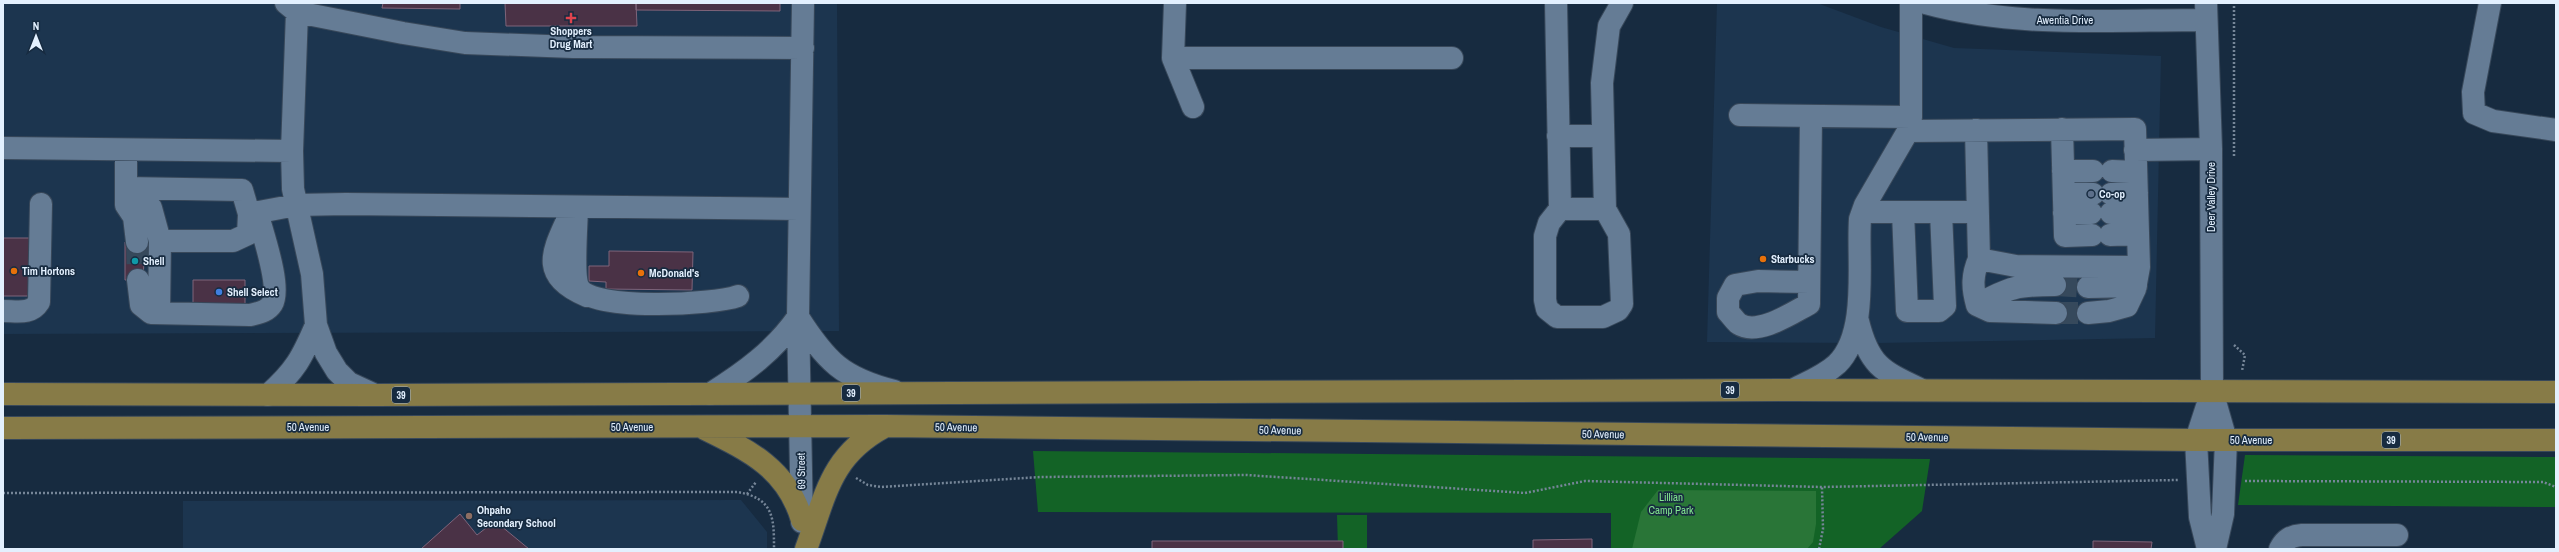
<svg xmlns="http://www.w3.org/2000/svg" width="2559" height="552" viewBox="0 0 2559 552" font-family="'Archivo Narrow',sans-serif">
	<rect width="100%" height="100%" fill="#172b40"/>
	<!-- built -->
	<path fill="#1c354f" d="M 3,3 L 837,3 L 839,331 L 3,334 Z
		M 1717,3 L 1817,3 L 1881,27 L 1954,48 L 2161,56 L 2155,338 L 1876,343 L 1707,342 Z
		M 741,500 L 767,532 L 767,549 L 183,549 L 183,501 Z"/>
	<!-- green -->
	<path fill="#136326" d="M 1033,451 L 1930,459 L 1922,511 L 1879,549 L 1611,549 L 1611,513 L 1038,512 Z
		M 2245,455 L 2556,457 L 2556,507 L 2238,505 Z
		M 1337,515 L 1367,515 L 1367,549 L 1338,549 Z"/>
	<!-- forest -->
	<path fill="#297537" d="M 1658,490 L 1816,491 L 1816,524 L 1813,542 L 1807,549 L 1632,549 L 1641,512 Z"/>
	<!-- building -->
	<path fill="#4a3246" stroke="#7e647a" d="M 383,3 L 460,3 L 460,9 L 382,8 Z
		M 505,3 L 636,3 L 637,26 L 506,26 Z
		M 636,3 L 780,3 L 780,11 L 636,10 Z
		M 3,238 L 30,238 L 29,296 L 3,296 Z
		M 125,242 L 145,242 L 143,280 L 125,280 Z
		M 609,251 L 693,252 L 692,290 L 606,289 L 606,282 L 589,281 L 589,266 L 609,266 Z
		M 193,280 L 245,280 L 245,304 L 193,304 Z
		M 460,514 L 477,535 L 495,521 L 529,549 L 421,549 Z
		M 1592,539 L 1592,549 L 1533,549 L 1533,540 Z
		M 1152,541 L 1343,541 L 1343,549 L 1152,549 Z
		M 2093,541 L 2152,542 L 2151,549 L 2093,549 Z"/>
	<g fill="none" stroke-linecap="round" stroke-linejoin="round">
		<!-- minor-tunnel -->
		<path stroke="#36495c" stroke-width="22" stroke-dasharray="22 11" stroke-linecap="butt" d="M 137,242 L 138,280
			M 2055,285 L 2088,287
			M 2056,313 L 2088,313"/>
		<!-- minor casing -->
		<g stroke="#38485a" stroke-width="24">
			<path id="minor" d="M 286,3 L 297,12 L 292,151
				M 1175,3 L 1173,58 L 1193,107
				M 1556,3 L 1560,209 L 1549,223 L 1545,236 L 1545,300 L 1547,309 L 1557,317 L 1603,317 L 1618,310 L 1622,304 L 1619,234 L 1605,209 L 1602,83 L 1609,26 L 1622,3
				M 1925,3 C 2016,28 2112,20 2205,20
				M 2206,3 L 2211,149 L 2212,391 L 2226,440 L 2223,514 L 2215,549
				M 2490,3 L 2473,92 L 2474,113 L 2493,121 L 2556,130
				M 297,12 L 403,33 L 465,43 L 573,47 L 803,48
				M 1173,58 L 1452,58
				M 1740,115 L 1911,117
				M 2062,129 L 2065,236 L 2092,235
				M 1908,131 L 2135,129 L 2139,267 L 2016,266 L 1979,259 L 1976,130
				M 1558,136 L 1603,136
				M 3,148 L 292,151 L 293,189 L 312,274 L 316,325 L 326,353 L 337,371 L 349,383 L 375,395
				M 126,150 L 126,205 L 134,217 L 137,242
				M 2135,150 L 2211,149
				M 2063,171 L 2093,171
				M 2112,171 L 2136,172
				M 126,188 L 242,190 L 249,214 L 296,205 L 346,204 L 799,209
				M 2064,193 L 2093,194
				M 2111,194 L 2137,193
				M 126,205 L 151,208 L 160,241
				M 573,207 C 556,247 534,274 587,296
				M 577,207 C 577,222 572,277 579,288 C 592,311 714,305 738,296
				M 1560,209 L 1605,209
				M 1863,212 L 1977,212
				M 1903,212 L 1907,311 L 1939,311 L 1945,306 L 1941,212
				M 2064,213 L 2091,213
				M 2111,213 L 2137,213
				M 2110,235 L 2138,234
				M 1979,259 C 1972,275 1972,287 1977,305 L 1990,311 L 2056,313
				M 138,280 L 141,305 L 151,313 L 250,315 C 258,313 267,312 272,304 C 282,287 262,232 257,212
				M 1809,282 L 1758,281 L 1735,285 L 1728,298 L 1728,312 C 1732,316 1735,321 1739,324 C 1758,336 1792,313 1809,304 L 1811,116
				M 2088,287 L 2136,286
				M 1977,305 C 2010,287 2017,285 2055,285
				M 3,311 C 17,311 31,315 39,302 L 41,204
				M 159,313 L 160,241 L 233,241 L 248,234 L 249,214
				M 2088,313 L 2109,311 L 2127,306 L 2135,289 L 2139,267
				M 798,317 C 826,361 842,378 894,391
				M 1858,321 C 1869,366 1882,371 1922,390
				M 1792,390 C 1808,382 1824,376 1837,364 C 1869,333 1857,260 1860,219 L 1865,205 L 1908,131 L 1911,117 L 1911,3
				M 710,394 C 745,372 774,351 798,317
				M 268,395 C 295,371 302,358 316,325
				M 802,522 L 798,317 L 803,3
				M 2208,549 L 2200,517 L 2196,440 L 2212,391
				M 2280,549 C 2285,539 2291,536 2302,535 L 2397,535"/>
		</g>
		<!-- major casing -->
		<g stroke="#38485a" stroke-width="24">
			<path id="major" d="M 3,394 L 375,395 L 1792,390 L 2556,392
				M 3,428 L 885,426 L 2196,440 L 2556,440
				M 705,429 C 750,451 787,469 802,520
				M 806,549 C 826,495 830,456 884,427"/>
		</g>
		<!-- path -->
		<path stroke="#768698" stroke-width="2.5" stroke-dasharray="2 2" stroke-linecap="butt" d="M 2234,156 L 2234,3
			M 2234,345 L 2245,355 L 2242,371
			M 856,478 L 868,485 L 881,487 L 1041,477 L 1246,475 L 1525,493 L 1585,481 L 1822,487 L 2178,480
			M 2245,481 L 2543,482 L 2556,487
			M 3,493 L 737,492 C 774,498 774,518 774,549
			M 747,494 L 756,482
			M 1819,549 L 1823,529 L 1822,487"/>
		<!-- minor -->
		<use href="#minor" stroke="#657c95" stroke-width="22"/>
		<!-- major -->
		<use href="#major" stroke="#877b47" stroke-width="22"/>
	</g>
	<!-- markers -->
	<path fill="#e0444e" stroke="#172b40" stroke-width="1.5" d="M569 12h4v4h4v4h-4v4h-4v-4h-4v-4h4z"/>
	<circle fill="#5c6f8a" stroke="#172b40" stroke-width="1.5" cx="2091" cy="194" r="4"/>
	<g fill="#e8710a" stroke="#172b40" stroke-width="1.5">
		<circle cx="1763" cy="259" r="4"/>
		<circle cx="14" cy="271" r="4"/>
		<circle cx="641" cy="273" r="4"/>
	</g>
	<circle fill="#0f9aa8" stroke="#172b40" stroke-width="1.5" cx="135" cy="261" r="4"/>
	<circle fill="#3f7fe0" stroke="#172b40" stroke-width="1.5" cx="219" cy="292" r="4"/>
	<circle fill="#8d6e63" stroke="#172b40" stroke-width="1.5" cx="469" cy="516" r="4"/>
	<g text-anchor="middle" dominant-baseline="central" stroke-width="3.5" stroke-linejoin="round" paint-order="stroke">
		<!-- shield labels -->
		<g fill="#172b40" stroke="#a6b5c5" stroke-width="1">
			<rect x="1721" y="382" width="18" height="16" rx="3"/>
			<rect x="842" y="385" width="18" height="16" rx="3"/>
			<rect x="392" y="387" width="18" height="16" rx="3"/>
			<rect x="2382" y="432" width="18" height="16" rx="3"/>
		</g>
		<g font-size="10" font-weight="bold" fill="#e3f0fe">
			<text x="1730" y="390">39</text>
			<text x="851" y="393">39</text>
			<text x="401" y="395">39</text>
			<text x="2391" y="440">39</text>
		</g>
		<!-- street labels -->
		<g font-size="11" fill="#e3f0fe" stroke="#172b40">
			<text x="2065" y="20">Awentia Drive</text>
			<text transform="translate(2211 197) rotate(-90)">Deer Valley Drive</text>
			<text x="308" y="427">50 Avenue</text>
			<text x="632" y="427">50 Avenue</text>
			<text transform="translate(956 427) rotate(1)">50 Avenue</text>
			<text transform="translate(1280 430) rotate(1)">50 Avenue</text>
			<text transform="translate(1603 434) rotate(1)">50 Avenue</text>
			<text transform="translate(1927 437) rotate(1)">50 Avenue</text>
			<text x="2251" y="440">50 Avenue</text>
			<text transform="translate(801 471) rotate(-91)">69 Street</text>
		</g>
		<!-- poi labels -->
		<g font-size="11" font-weight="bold" fill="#e3f0fe" stroke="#172b40" text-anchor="start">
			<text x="571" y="31" text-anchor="middle">Shoppers<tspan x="571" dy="13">Drug Mart</tspan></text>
			<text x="2099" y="194">Co-op</text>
			<text x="1771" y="259">Starbucks</text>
			<text x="143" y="261">Shell</text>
			<text x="22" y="271">Tim Hortons</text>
			<text x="649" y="273">McDonald's</text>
			<text x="227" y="292">Shell Select</text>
			<text x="477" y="510">Ohpaho<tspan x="477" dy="13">Secondary School</tspan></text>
		</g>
		<!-- park labels -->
		<g font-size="11" fill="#83e58f" stroke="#172b40">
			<text x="1671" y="497">Lillian<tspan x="1671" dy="13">Camp Park</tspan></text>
		</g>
	</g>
	<!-- border -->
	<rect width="2559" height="552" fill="none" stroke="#e3f0fe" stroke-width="8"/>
	<!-- north arrow -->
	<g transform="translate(36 36)" stroke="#172b40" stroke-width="3" paint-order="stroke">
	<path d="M0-3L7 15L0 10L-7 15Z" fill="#e3f0fe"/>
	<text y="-6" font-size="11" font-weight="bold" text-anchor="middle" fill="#e3f0fe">N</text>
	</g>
</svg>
